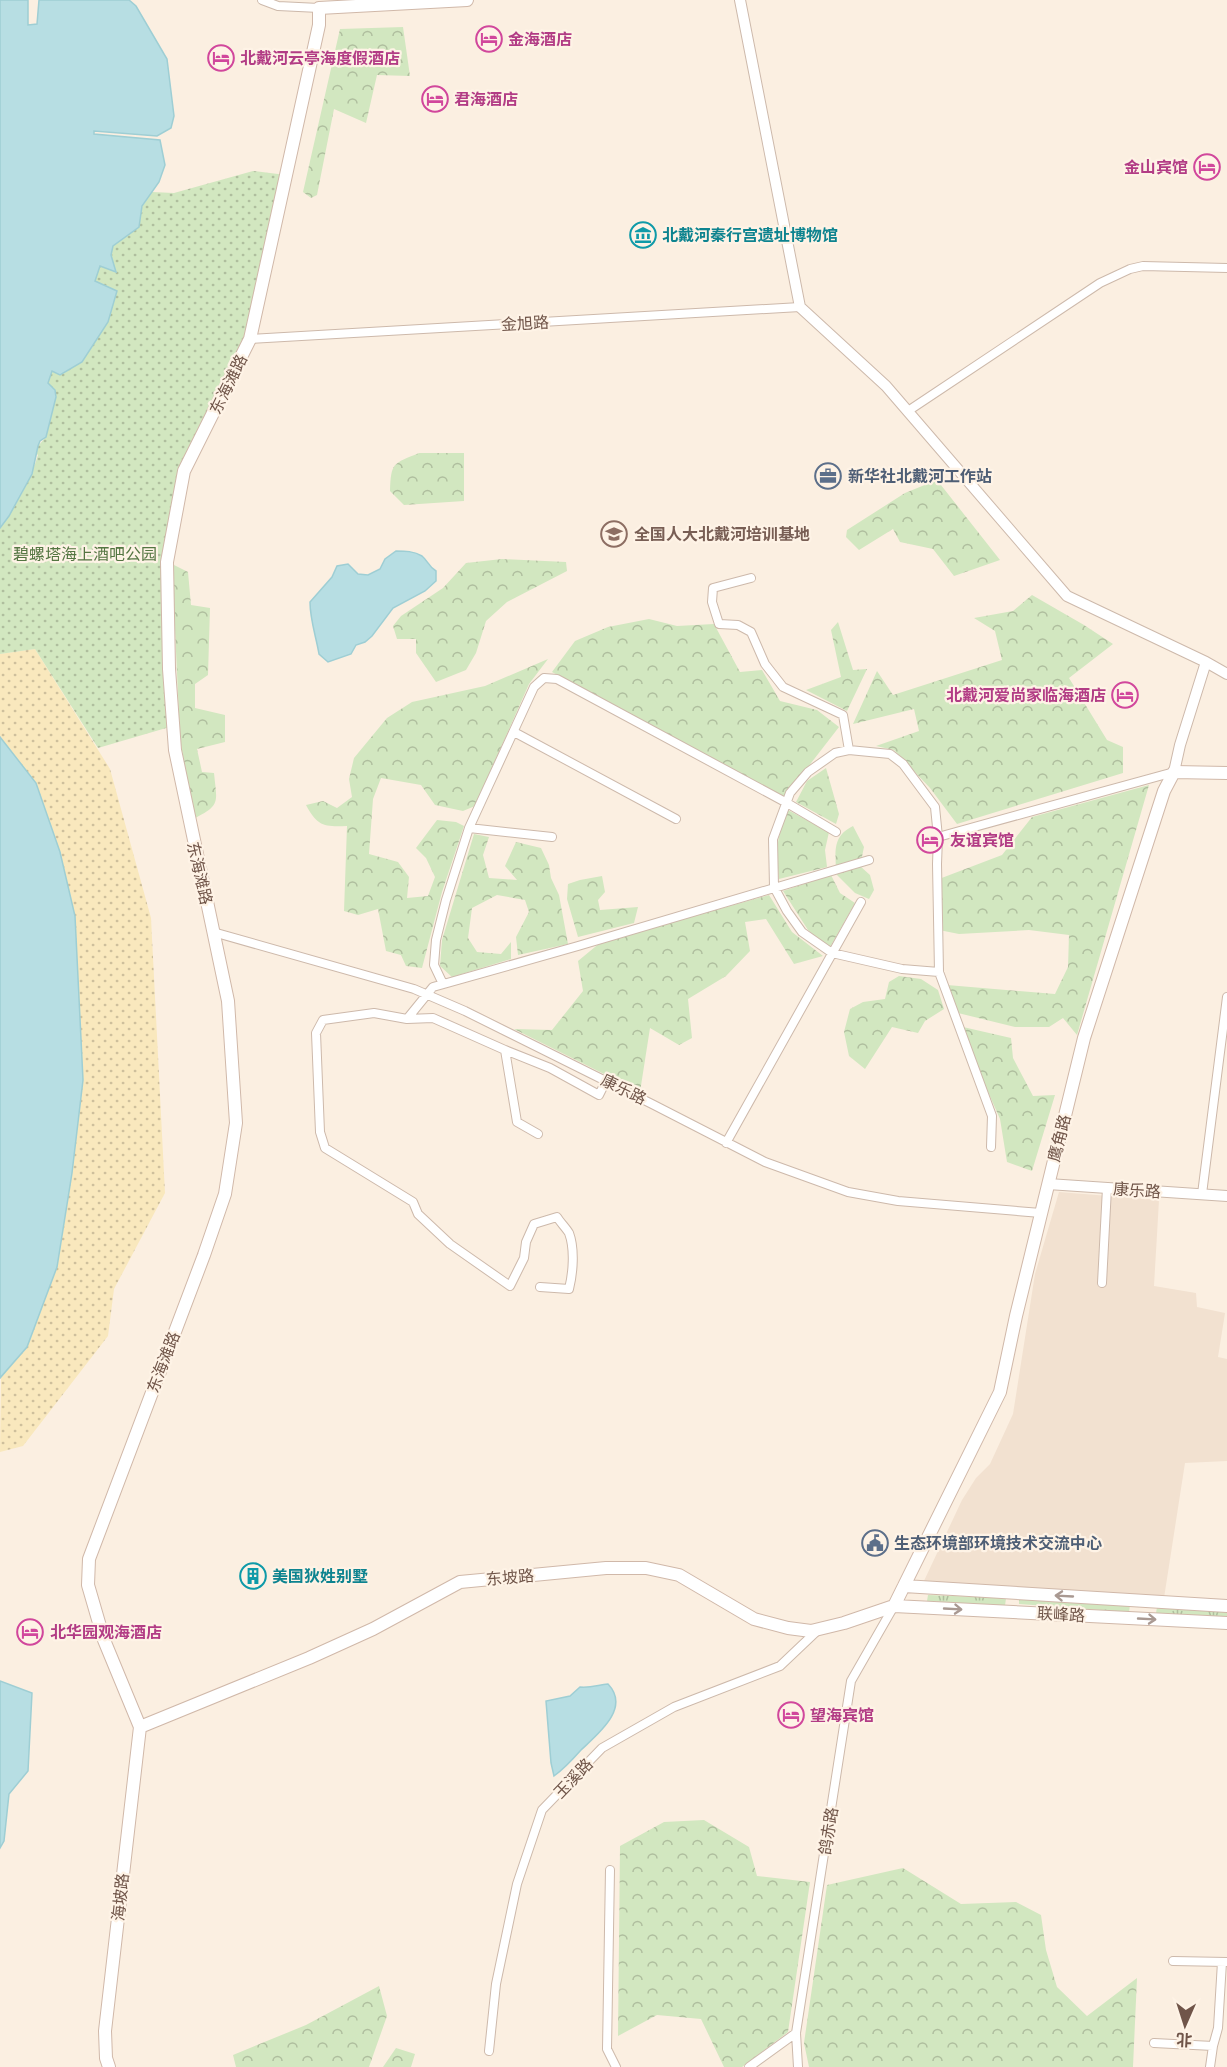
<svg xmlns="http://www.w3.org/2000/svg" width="1227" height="2067" viewBox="0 0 1227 2067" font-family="Inter,'Noto Sans SC',sans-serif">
	<defs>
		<pattern id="grass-tufts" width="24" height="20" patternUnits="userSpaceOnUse" patternTransform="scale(1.5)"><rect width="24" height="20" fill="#d2e7c0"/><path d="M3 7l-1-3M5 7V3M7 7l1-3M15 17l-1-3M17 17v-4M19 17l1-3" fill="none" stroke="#afbe9e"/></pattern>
		<pattern id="forest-crowns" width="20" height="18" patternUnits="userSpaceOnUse" patternTransform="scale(1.5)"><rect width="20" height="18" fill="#d2e7c0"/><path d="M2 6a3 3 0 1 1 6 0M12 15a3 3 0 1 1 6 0" fill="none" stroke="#afbe9e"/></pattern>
		<pattern id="sand-dots" width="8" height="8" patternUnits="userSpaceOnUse" patternTransform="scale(1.5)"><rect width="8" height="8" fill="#f9e8bd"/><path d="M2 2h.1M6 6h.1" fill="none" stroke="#cebf9c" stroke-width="1.8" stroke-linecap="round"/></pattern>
		<pattern id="park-dots" width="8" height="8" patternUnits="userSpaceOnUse" patternTransform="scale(1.5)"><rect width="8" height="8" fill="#d2e7c0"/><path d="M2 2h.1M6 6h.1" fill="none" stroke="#afbe9e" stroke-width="1.8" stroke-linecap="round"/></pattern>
	</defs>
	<rect width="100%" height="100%" fill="#fbefe1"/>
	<!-- residential -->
	<path fill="#f2e1d0" d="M 1059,1192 L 1159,1200 L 1154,1286 L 1196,1293 L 1197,1307 L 1225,1313 L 1218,1357 L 1227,1359 L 1227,1461 L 1185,1463 L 1164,1598 L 923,1583 L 962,1500 L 976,1478 L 990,1464 L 1013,1414 L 1035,1274 Z"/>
	<!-- grass -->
	<path fill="url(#grass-tufts)" d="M 928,1595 L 1006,1598 L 1005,1606 L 927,1601 Z
		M 1019,1598 L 1130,1605 L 1129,1612 L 1019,1604 Z
		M 1157,1607 L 1227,1611 L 1227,1617 L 1156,1613 Z"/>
	<!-- forest -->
	<path fill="url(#forest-crowns)" d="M 403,27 L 410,76 L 377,75 L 366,123 L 334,109 L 317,195 L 311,198 L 303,192 L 340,29 Z
		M 419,453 L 464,453 L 464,501 L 404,505 L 390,491 C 391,462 393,464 419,453 Z
		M 937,480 L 1000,560 L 954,576 L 933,549 L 900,542 L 893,529 L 859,550 L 846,537 L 847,530 L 905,493 Z
		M 502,559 L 566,562 L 567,571 L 507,602 L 486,621 L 476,653 L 466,670 L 436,682 L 416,653 L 416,639 L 397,639 L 393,626 L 401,616 L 443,588 L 466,563 Z
		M 172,564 L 188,572 L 191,605 L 210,608 L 208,675 L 195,684 L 195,708 L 225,715 L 225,742 L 197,749 L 202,772 L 214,773 C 217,803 221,805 193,819 L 180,738 Z
		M 1032,595 L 1084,625 L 1113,644 L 1069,678 L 1107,740 L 1123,747 L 1123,773 L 957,824 L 930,788 L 894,750 L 876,746 L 919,731 L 914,709 L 853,724 L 877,671 L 893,695 L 1002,660 L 995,631 L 974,618 L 1013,611 Z
		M 649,619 L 677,626 L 714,624 L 740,672 L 762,670 L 780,701 L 817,710 L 839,727 L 784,798 L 552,672 L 575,641 L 608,627 Z
		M 838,622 L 853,670 L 867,669 L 847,711 L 806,690 L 841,677 L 831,630 Z
		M 548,659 L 529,684 L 475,806 L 463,811 L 435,805 L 421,785 L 381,778 L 373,799 L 369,854 L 398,862 L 409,877 L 407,898 L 428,896 L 435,877 L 426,858 L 416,848 L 437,820 L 456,822 L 464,826 L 442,892 L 422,968 L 406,966 L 401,955 L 386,951 L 378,909 L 358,915 L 344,911 L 347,826 C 324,827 317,826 306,805 L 323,801 L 337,808 L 352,797 L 349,779 L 354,758 L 387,718 L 412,702 L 485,686 Z
		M 826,768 L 839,814 L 836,824 L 796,802 L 807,781 Z
		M 1149,785 L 1077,1035 L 1063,1018 L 1049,1027 L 1015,1027 L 958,1013 L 947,985 L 1055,994 L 1068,967 L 1069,935 L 1029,930 L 959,934 L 939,930 L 939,879 L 1002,855 L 1032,817 Z
		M 788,810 L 829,832 L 825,850 L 827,867 L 779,879 C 776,848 776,839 788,810 Z
		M 853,826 L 864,847 L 860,866 L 870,875 L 874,890 L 869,899 L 855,893 L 836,874 C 836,853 831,837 853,826 Z
		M 474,834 L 489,837 L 483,855 L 489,878 L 517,880 L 505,866 L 516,842 L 541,848 L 549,865 L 551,878 L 559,895 L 568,944 L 518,955 L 516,937 L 529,912 L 525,900 L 497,895 L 472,908 L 468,938 L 477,952 L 501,954 L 511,942 L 511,959 L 452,977 L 440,966 L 442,940 Z
		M 831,875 L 840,893 L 855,903 L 829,949 L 808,930 L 783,891 Z
		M 602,876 L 605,892 L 598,900 L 600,910 L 638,907 L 634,923 L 578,937 L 567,899 L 568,884 L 580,880 Z
		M 769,895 L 792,932 L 823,956 L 794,964 L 766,919 L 745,922 L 750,951 L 726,976 L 688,999 L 692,1038 L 679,1045 L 650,1028 L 640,1092 L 514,1029 L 552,1030 L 583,991 L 578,961 L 601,942 Z
		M 899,976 L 921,979 L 938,990 L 944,1009 L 925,1021 L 918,1033 L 892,1027 L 865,1069 L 849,1056 L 844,1032 L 850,1009 L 863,1002 L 885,999 L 889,982 Z
		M 963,1027 L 1011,1038 L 1013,1058 L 1033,1096 L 1055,1095 L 1032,1171 L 1007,1162 L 1000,1119 L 970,1051 Z
		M 704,1820 L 749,1847 L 757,1876 L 810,1882 L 788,2032 L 742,2067 L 724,2067 L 701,2019 L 657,2015 L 618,2036 L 620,1846 L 664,1822 Z
		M 903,1868 L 961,1904 L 1016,1902 L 1041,1915 L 1046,1950 L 1057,1987 L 1087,2016 L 1137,1978 L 1133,2067 L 809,2067 L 804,2043 L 827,1885 Z
		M 379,1986 L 387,2016 L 369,2067 L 236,2067 L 233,2055 L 306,2025 Z
		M 396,2048 L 415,2054 L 411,2067 L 383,2067 Z"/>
	<!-- sand -->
	<path fill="url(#sand-dots)" d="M 35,649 L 110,769 L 151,918 L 165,1193 L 114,1289 L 108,1336 L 23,1446 L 0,1452 L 10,752 L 0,737 L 0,654 Z"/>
	<!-- park -->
	<path fill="url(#park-dots)" d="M 253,171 L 286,175 L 250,339 L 184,471 L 167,580 L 173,726 L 98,748 L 35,649 L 0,654 L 0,528 C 16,506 30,482 38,455 L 0,421 L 38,446 L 46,437 L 56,397 L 48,384 L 52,370 L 117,291 L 95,281 L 100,266 L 115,271 L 111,254 L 113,246 L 139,227 L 142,207 L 152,192 L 174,193 Z"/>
	<!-- water -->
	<path fill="#b7dee3" stroke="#9eced4" stroke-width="1.5" d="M 0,0 L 28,0 L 28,25 L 37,24 L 39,0 L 129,0 L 136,6 L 167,59 L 174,116 L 171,128 L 157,136 L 94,131 L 94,134 L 160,140 L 165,165 L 159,182 L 142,206 L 139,227 L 113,246 L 111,255 L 116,272 L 100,266 L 95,281 L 117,291 L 108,322 L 82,362 L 60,375 L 52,371 L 48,383 L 55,390 L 56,397 L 46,437 L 40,441 L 38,446 L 32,474 L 9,516 L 0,528 Z
		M 396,551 C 405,551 414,551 422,556 C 428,561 428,566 436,571 L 436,581 L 425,591 L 393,608 L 372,636 L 365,642 L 356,645 L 351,654 L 328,662 L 319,654 C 316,636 310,620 310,602 L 332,577 L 337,566 L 348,564 L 358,574 L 368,575 L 380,569 L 385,559 Z
		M 0,737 L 36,783 L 60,852 L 75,916 L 83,1080 L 72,1173 L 57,1267 L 27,1347 L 0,1378 Z
		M 0,1681 L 32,1693 L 28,1771 L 9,1794 L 4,1841 L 0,1848 Z
		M 608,1684 C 631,1708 598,1734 581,1750 C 573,1759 564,1769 554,1776 L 551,1763 L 546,1701 L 570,1696 L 580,1687 C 591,1688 598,1685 608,1684 Z"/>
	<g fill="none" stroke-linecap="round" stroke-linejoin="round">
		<!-- minor casing -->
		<g stroke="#cdb9ab" stroke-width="10">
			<path id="minor" d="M 262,0 L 278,6 L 319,8
				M 250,339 L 800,307
				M 908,411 L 1100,283 L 1130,269 L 1143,266 L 1227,268
				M 751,578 L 713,588 L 712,602 L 719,624 L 738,625 L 751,632 L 765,664 L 783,687 L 843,715 L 849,750
				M 514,732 L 676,819
				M 469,828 L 552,837
				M 938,837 L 1174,772
				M 213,932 L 414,989 L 465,1011 L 652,1104 L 765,1162 L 848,1192 L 898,1201 L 1041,1213
				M 939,972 L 902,969 L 832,953 L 802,932 L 787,911 L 774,887 L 773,839 L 790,793 L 808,772 L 835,753 L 849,750 L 890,754 L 903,764 L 935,807 L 938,837 L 937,864 L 939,972 L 992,1116 L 991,1147
				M 443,984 L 434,965 L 436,940 L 446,900 L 469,828 L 534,687 L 544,678 L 557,679 L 787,803 L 836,832
				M 407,1019 L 433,1018 L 505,1050 L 517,1122 L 538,1134
				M 505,1050 L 550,1068 L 599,1095 L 606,1081
				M 726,1143 L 861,902
				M 1202,1194 L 1227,997
				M 1102,1283 L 1107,1188
				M 540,1287 L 569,1289 C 573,1273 575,1249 569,1233 C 566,1228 560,1222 557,1217 L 534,1224 L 526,1242 L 524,1258 L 510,1286 L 450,1244 L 418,1214 L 413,1202 L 325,1148 L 320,1132 L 316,1033 L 323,1020 L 374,1013 L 407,1019 L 433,987 L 578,946 L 869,860
				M 610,1870 L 607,2049 L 616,2067
				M 1173,1961 L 1227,1962
				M 1154,2043 L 1213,2046
				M 489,2051 L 496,1984 L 517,1884 L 542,1810 L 602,1748 L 674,1707 L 780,1666 L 819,1629
				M 749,2067 L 796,2033
				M 798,2067 L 796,2033 L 851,1681 L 894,1606
				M 1210,2067 L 1213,2046 L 1218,2028 L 1222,1962"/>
		</g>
		<!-- tertiary casing -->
		<g stroke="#cdb9ab" stroke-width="12">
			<path id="tertiary" d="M 740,0 L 800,307 L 886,386 L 1067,596 L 1206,662 L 1227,674
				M 1174,772 L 1180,745 L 1206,662
				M 1048,1184 L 1227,1196"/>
		</g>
		<!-- secondary casing -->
		<g stroke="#d0b8a9" stroke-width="14">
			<path id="secondary" d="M 904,1586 L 1227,1606
				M 894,1606 L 1000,1392 L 1016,1316 L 1084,1038 L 1164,791 L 1174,772 L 1227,773
				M 140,1727 L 104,1640 L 88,1585 L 89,1559 L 204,1255 L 225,1194 L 236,1123 L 228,1001 L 175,750 L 169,669 L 167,562 L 184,471 L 250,339 L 319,25 L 319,8 L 467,0
				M 140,1727 L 309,1658 L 373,1629 L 460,1582 L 606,1568 L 646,1568 L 679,1575 L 754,1619 L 788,1628 L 811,1631 L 844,1623 L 894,1606 L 1227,1623
				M 109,2067 L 106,2058 L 105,2031 L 140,1727"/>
		</g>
		<!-- minor -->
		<use href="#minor" stroke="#fff" stroke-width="8"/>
		<!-- tertiary -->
		<use href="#tertiary" stroke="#fff" stroke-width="10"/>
		<!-- secondary -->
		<use href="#secondary" stroke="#fff" stroke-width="12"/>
	</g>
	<!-- one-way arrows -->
	<defs><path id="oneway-shaft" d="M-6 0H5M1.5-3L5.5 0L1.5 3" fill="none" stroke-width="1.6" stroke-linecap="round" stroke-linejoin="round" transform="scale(1.5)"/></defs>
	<g stroke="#a99992">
		<use href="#oneway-shaft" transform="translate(1064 1596) rotate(-177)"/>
		<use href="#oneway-shaft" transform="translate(953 1609) rotate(3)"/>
		<use href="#oneway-shaft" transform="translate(1147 1619) rotate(3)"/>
	</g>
	<!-- icons -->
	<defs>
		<g id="hotel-ring" transform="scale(1.35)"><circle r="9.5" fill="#fef3e6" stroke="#d1479c" stroke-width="1.5"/><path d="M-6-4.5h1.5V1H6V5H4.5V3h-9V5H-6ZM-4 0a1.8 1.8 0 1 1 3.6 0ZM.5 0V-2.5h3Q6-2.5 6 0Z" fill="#d1479c"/></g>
		<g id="museum-ring" transform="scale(1.35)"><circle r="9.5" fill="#fef3e6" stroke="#0f9aa8" stroke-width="1.5"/><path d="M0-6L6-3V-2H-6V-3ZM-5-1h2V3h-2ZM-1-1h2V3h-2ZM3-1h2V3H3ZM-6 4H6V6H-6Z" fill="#0f9aa8"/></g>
		<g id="office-ring" transform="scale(1.35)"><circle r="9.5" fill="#fef3e6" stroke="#5c6f8a" stroke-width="1.5"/><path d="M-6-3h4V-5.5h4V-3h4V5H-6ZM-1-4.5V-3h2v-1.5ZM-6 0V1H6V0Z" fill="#5c6f8a"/></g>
		<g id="school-ring" transform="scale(1.35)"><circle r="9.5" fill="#fef3e6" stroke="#8d6e63" stroke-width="1.5"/><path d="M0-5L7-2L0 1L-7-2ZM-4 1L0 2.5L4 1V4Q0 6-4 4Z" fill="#8d6e63"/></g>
		<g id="civic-ring" transform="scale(1.35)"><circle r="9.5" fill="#fef3e6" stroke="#5c6f8a" stroke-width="1.5"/><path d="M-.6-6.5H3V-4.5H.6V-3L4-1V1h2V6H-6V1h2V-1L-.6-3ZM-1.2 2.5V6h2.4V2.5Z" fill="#5c6f8a"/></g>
		<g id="building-ring" transform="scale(1.35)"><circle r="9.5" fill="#fef3e6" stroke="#0f9aa8" stroke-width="1.5"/><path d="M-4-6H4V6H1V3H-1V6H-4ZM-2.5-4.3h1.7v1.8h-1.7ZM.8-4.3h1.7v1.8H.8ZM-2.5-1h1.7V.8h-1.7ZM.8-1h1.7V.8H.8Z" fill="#0f9aa8"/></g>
	</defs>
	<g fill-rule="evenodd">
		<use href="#hotel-ring" x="489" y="39"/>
		<use href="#hotel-ring" x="221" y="58"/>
		<use href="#hotel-ring" x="435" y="99"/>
		<use href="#hotel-ring" x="1207" y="167"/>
		<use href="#museum-ring" x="643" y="235"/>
		<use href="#office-ring" x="828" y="476"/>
		<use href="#school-ring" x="614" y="534"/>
		<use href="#hotel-ring" x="1125" y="695"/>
		<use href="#hotel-ring" x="930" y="840"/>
		<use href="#civic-ring" x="875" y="1543"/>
		<use href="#building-ring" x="253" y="1576"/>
		<use href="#hotel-ring" x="30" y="1632"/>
		<use href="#hotel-ring" x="791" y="1715"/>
	</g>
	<g text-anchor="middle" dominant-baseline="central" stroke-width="4.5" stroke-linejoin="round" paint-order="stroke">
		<!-- hotel labels -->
		<g font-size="16" font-weight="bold" fill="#b23c85" stroke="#fef3e6" text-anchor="start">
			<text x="508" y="39">金海酒店</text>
			<text x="240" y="58">北戴河云亭海度假酒店</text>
			<text x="454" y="99">君海酒店</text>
			<text x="1188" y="167" text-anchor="end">金山宾馆</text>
			<text x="1106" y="695" text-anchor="end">北戴河爱尚家临海酒店</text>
			<text x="950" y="840">友谊宾馆</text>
			<text x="50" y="1632">北华园观海酒店</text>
			<text x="810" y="1715">望海宾馆</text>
		</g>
		<!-- culture labels -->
		<g font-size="16" font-weight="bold" fill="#0d838f" stroke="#fef3e6" text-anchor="start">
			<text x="662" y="235">北戴河秦行宫遗址博物馆</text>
			<text x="272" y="1576">美国狄姓别墅</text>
		</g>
		<!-- street labels -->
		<g font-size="16" fill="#705549" stroke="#fef3e6">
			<text transform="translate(525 323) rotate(-3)">金旭路</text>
			<text transform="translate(228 384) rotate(-64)">东海滩路</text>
			<text transform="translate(200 873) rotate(77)">东海滩路</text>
			<text transform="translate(624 1089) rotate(26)">康乐路</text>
			<text transform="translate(1059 1138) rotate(-76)">鹰角路</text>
			<text transform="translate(1137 1190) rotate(4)">康乐路</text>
			<text transform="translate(163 1362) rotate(-69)">东海滩路</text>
			<text transform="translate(510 1577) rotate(-5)">东坡路</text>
			<text transform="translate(1061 1614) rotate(3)">联峰路</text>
			<text transform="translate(573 1778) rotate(-46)">玉溪路</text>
			<text transform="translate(828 1831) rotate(-81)">鸽赤路</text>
			<text transform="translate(120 1897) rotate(-84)">海坡路</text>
		</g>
		<!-- service labels -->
		<g font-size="16" font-weight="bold" fill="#4e5e75" stroke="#fef3e6" text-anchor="start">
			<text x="848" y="476">新华社北戴河工作站</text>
			<text x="894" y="1543">生态环境部环境技术交流中心</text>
		</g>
		<!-- education labels -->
		<g font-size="16" font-weight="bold" fill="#785e54" stroke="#fef3e6" text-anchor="start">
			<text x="634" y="534">全国人大北戴河培训基地</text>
		</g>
		<!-- park labels -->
		<g font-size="16" fill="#547642" stroke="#fef3e6">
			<text x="85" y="554">碧螺塔海上酒吧公园</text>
		</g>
	</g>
	<!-- north arrow -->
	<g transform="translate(1185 2025) rotate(183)" stroke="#fef3e6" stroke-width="4.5" paint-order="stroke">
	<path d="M0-4.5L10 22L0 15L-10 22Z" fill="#705549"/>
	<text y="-9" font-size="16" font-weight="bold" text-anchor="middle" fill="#705549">北</text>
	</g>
</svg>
